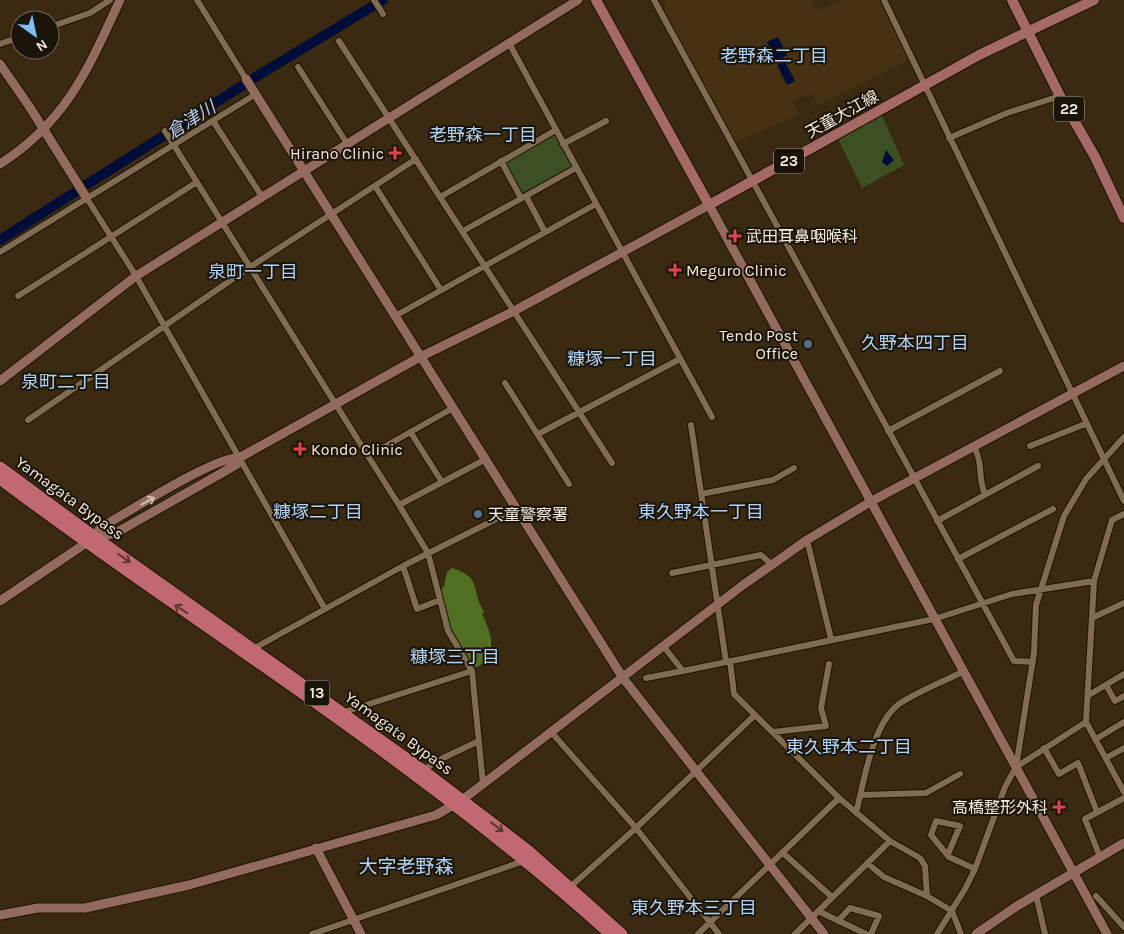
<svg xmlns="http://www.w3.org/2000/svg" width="1124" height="934" viewBox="0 0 1124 934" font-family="Karla,'Noto Sans JP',sans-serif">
	<rect width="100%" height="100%" fill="#3a2a11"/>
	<!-- built -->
	<path fill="#463212" d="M 666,0 L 811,0 L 817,11 L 841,0 L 881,0 L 909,60 L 818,106 L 811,93 L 793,102 L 799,114 L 734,143 L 664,13 Z"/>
	<!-- green -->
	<path fill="#3d5023" d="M 881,113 L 904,165 L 862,188 L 837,137 Z
		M 555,132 L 575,168 L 522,197 L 502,162 Z"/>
	<!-- forest -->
	<path fill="#506f22" d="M 452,568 C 483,578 470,589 484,612 L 482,614 C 490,631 494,641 489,660 L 477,667 L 473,666 C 456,643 445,619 441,590 L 444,586 L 447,572 Z"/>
	<!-- water -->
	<path fill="#000d38" d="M 778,37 L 787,55 L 776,61 L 767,42 Z
		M 785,62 L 795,81 L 787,85 L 777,65 Z
		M 886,150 L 894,160 L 887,166 L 882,162 Z"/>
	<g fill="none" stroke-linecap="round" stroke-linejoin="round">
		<!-- river -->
		<path stroke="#000d38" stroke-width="10" d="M 0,240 L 259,75 L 383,0"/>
		<!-- street casing -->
		<g stroke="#211200" stroke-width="8">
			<path id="street" d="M 197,0 L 246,79
				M 374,0 L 383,14
				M 654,0 L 1014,661 L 1033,662
				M 884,0 L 1124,501
				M 50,27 L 90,13 L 110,0
				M 339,41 L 612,463
				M 509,43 L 712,417
				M 0,44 L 20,37
				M 298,67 L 348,145
				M 213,121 L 263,198
				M 165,131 L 368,456
				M 949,138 L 1007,113 L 1060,96
				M 563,144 L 606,121
				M 501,161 L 521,198
				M 375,186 L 441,290
				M 526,196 L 545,232
				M 86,197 L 136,276 L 325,609
				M 440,197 L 556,130
				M 463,231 L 576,168
				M 0,252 L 256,94
				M 18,296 L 197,182
				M 395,316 L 596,204
				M 505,383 L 569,484
				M 453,408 L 368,456 L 399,505 L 486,459
				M 28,420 L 250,267 L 416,159
				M 691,425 L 726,662
				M 888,431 L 1000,371
				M 411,433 L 442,482
				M 538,434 L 680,359
				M 1030,446 L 1085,424
				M 974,447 C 984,465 977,477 985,494
				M 701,494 L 773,480 L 794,468
				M 399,505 L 428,553 L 448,631 L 472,671 L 483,784
				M 1124,514 L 1112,520 L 1094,581 L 1086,722 L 1124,792
				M 937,521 L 1038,466
				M 807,540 L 831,639
				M 958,559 L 1053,509
				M 403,566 L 417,609 L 440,600
				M 672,573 L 761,555 L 771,564
				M 1092,618 L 1124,603
				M 664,647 L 683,671 L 934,619 L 1012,594 L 1094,581
				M 253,649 L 403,566 L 516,509
				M 730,661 L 734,694 L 839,798 L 890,841 L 920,858 L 925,866 L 927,896 L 952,911 L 961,934
				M 646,678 L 683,671
				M 1106,685 L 1115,701 L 1124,696
				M 1089,695 L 1124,674
				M 344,712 L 472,671
				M 773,732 L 826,726 L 821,708 L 829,664
				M 552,733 L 636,828 L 719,934
				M 1096,739 L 1124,722
				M 1044,748 L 1059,774 L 1078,763 L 1097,812
				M 1106,758 L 1124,748
				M 1016,767 L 1086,722
				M 423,770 L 443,758 L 479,741
				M 861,795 L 926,793 L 960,774
				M 856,813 C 864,782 872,724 899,704 C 919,691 943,682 964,671
				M 783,853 L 832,897
				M 948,854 L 960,826 L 936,821 L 931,835 L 949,857 L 975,869
				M 1100,857 L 1085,819 L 1124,798
				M 867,863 L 884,877 L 927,896
				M 570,887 L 636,828 L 755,715
				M 1036,895 L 1045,934
				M 1096,896 L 1124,927
				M 818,911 L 866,934
				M 838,921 L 850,908 L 879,916 L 871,934
				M 312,934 L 524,861
				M 698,934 L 839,798
				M 795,934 L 890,841
				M 937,934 L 965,889 L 975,869 L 1005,787 L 1016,767 L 1034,653 L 1036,605 L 1064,516 L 1086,479 L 1124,437"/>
		</g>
		<!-- secondary casing -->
		<g stroke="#211200" stroke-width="11">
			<path id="secondary" d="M 0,64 L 29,106 L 86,197
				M 246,79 L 623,678 L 824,934
				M 0,164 C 67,121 88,69 120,0
				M 0,381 L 136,276 L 578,0
				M 95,537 L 100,528 C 125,514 217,455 239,458
				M 0,601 L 95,537 L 114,534 L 220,474 L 237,464 L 239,458 L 420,357 L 514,311 L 709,205 L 1107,934
				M 316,848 L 361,934
				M 0,915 L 38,908 L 85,908 L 189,885 L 436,815 L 462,800 L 743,585 L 807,540 L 870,502 L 1124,366
				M 976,934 L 1017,906 L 1124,843"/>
		</g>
		<!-- primary casing -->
		<g stroke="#211200" stroke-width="12">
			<path id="primary" d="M 596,0 L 709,205 L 979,55 L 1094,0
				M 1012,0 L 1060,96 L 1095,157 L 1124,218"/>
		</g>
		<!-- highway casing -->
		<g stroke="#211200" stroke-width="13">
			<path id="highway" d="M 0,467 L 95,537 L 423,770 L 529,851 L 622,934
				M 0,479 C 79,539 162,595 243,652 C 370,740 495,831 610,934"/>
		</g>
		<!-- street -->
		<use href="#street" stroke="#806c52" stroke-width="6"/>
		<!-- secondary -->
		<use href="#secondary" stroke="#936b5c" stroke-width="9"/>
		<!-- primary -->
		<use href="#primary" stroke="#a66a66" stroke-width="10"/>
		<!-- highway -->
		<use href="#highway" stroke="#c06973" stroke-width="11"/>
	</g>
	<!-- one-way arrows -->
	<defs><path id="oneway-shaft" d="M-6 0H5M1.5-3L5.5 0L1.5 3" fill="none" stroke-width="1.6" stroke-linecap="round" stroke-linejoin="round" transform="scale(1.25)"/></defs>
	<use stroke="#d3beaf" href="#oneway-shaft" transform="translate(148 501) rotate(-29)"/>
	<g stroke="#5d3634">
		<use href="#oneway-shaft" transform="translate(124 558) rotate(35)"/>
		<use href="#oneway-shaft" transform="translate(181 609) rotate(-146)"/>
		<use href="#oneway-shaft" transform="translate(497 827) rotate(38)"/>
	</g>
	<!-- markers -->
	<g fill="#e0444e" stroke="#1b140a" stroke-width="2">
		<path d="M392.5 145.5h5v5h5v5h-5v5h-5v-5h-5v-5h5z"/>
		<path d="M732.5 228.5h5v5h5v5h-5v5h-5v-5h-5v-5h5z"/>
		<path d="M672.5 262.5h5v5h5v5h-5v5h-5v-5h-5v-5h5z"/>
		<path d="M297.5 441.5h5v5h5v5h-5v5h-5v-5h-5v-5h5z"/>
		<path d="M1056.5 799.5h5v5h5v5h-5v5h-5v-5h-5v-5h5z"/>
	</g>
	<g fill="#5c6f8a" stroke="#1b140a" stroke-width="2">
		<circle cx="808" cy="344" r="5"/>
		<circle cx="478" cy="514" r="5"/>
	</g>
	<g text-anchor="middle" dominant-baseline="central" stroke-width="4" stroke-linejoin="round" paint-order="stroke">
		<!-- shield labels -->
		<g fill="#1b140a" stroke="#b4aa9d" stroke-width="1">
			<rect x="1054" y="96.5" width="30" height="25" rx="4"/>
			<rect x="774" y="148.5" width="30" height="25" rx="4"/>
			<rect x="304.5" y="680.5" width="25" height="25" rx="4"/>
		</g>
		<g font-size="15" font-weight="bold" fill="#f6ebdc">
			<text x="1069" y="109">22</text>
			<text x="789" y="161">23</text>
			<text x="317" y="693">13</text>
		</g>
		<!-- street labels -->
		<g font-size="16" fill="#f6ebdc" stroke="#1b140a">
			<text transform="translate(842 114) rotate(-29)">天童大江線</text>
			<text transform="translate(70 498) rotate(36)">Yamagata Bypass</text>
			<text transform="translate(399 733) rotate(36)">Yamagata Bypass</text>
		</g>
		<!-- poi labels -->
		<g font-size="16" fill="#f6ebdc" stroke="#1b140a" text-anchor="start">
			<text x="384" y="153" text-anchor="end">Hirano Clinic</text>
			<text x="746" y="236">武田耳鼻咽喉科</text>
			<text x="686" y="270">Meguro Clinic</text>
			<text x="798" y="335" text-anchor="end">Tendo Post<tspan x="798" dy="18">Office</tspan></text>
			<text x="311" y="449">Kondo Clinic</text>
			<text x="488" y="514">天童警察署</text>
			<text x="1048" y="807" text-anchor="end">高橋整形外科</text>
		</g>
		<!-- neighbourhood labels -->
		<g font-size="18" fill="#b1d4f6" stroke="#1b140a">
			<text x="774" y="56">老野森二丁目</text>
			<text x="483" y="135">老野森一丁目</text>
			<text x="253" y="272">泉町一丁目</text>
			<text x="915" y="343">久野本四丁目</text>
			<text x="612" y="359">糠塚一丁目</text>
			<text x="66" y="382">泉町二丁目</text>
			<text x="318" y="512">糠塚二丁目</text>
			<text x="701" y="512">東久野本一丁目</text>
			<text x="455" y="657">糠塚三丁目</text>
			<text x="849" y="747">東久野本二丁目</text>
			<text x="694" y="908">東久野本三丁目</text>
		</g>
		<!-- water labels -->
		<g font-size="18" font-style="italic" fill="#b3cbee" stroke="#1b140a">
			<text transform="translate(191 120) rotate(-32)">倉津川</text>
		</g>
		<!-- quarter labels -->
		<g font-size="19" fill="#b1d4f6" stroke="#1b140a">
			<text x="406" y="867">大字老野森</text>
		</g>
	</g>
	<!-- north arrow -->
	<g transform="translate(35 35) rotate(147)"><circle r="24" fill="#1b140a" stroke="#736a5e"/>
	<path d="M0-4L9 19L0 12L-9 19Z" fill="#7ebdf9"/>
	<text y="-8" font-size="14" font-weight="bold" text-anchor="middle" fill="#f6ebdc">N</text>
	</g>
</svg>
